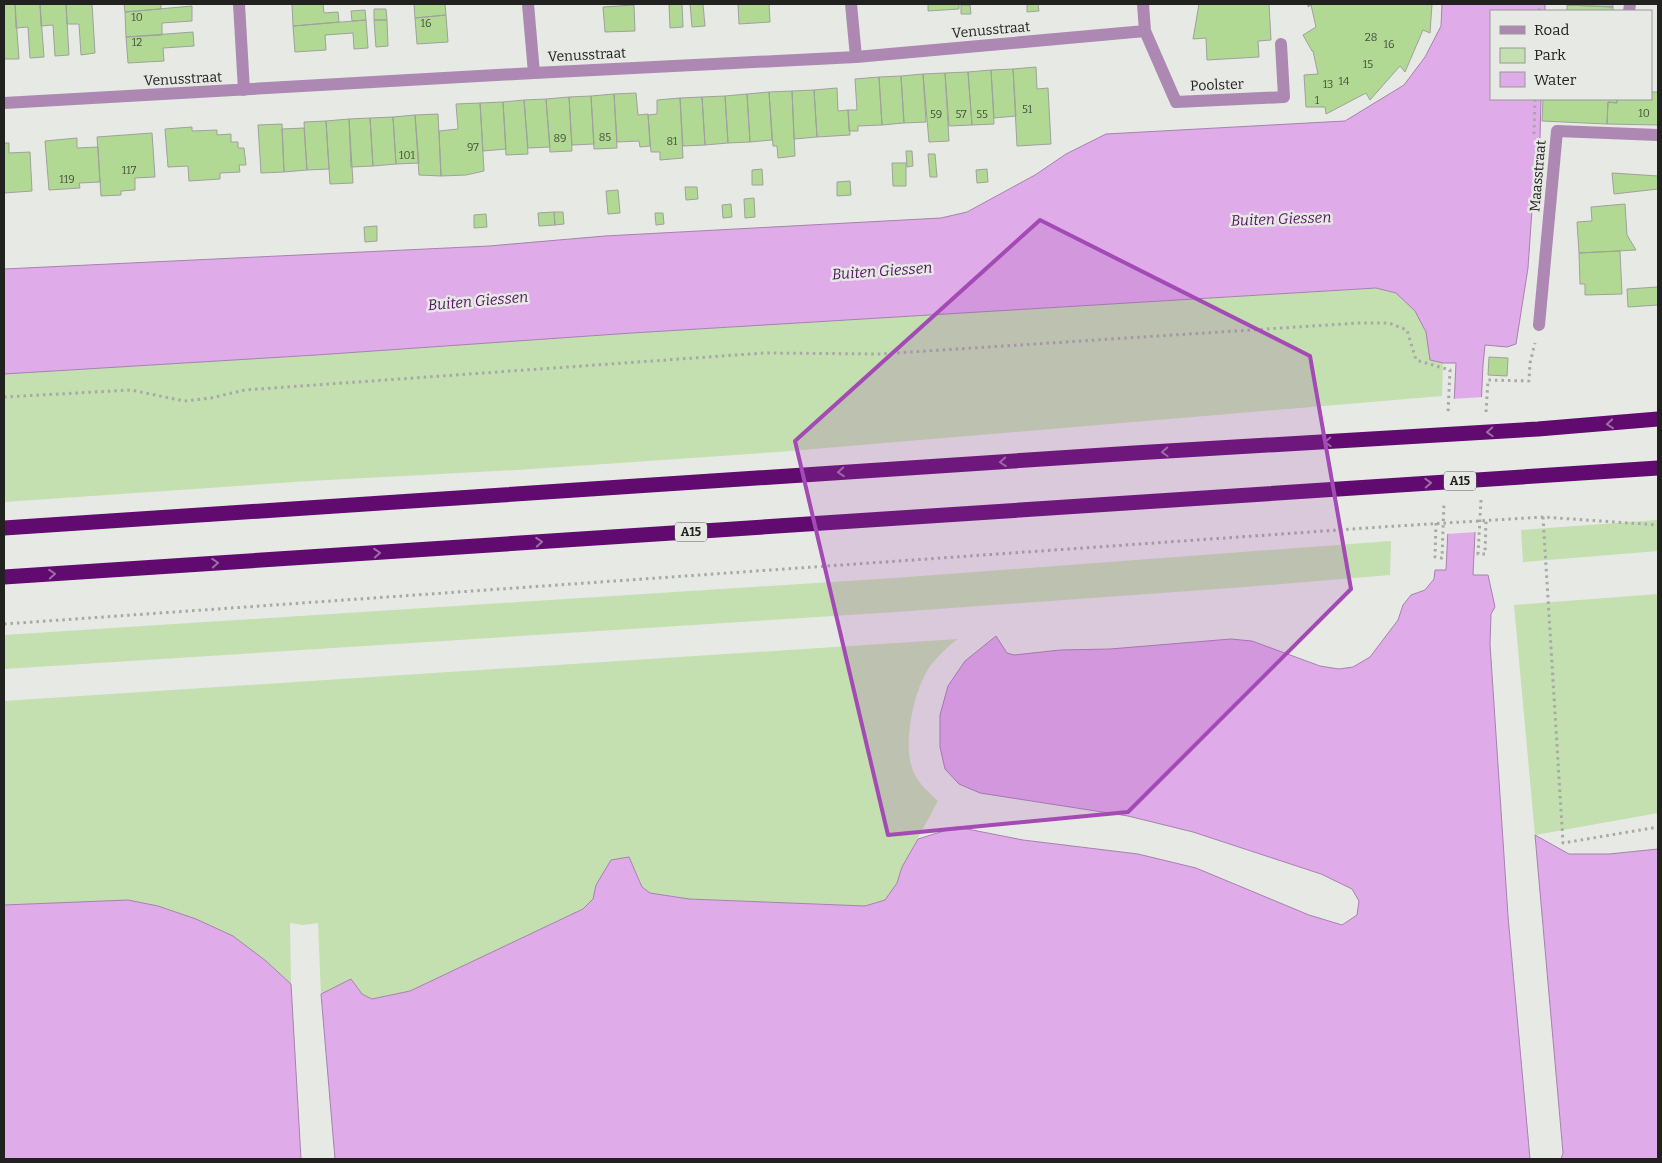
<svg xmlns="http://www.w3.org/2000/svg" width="1662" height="1163" viewBox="0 0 1662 1163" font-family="Bitter,serif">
	<rect width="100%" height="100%" fill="#e7e9e5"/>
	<!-- green -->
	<path fill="#c4dfb0" d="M 1376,288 L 1396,293 L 1415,311 L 1426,332 L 1430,360 L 1443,363 L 1442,396 L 778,452 L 517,470 L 309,481 L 4,502 L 4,374 L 316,355 L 632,333 Z
		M 1658,520 L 1658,551 L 1523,562 L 1521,530 Z
		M 1391,541 L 1390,575 L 1245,587 L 896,612 L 4,669 L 4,635 L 894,578 Z
		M 1658,594 L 1658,813 L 1535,835 L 1514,605 Z
		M 958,639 C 948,646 939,655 931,665 C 914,688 903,741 912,768 C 917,782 927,791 938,801 L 902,867 L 897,883 L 885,900 L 865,906 L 689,899 L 649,893 L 642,887 L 638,876 L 596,885 L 593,899 L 583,909 L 410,991 L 372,999 L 362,994 L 351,979 L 321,994 L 318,923 L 303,925 L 290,923 L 291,984 L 266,961 L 233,936 L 196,919 L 158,906 L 128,900 L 4,905 L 4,701 Z"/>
	<!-- water -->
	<path fill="#dfabe9" stroke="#a682ad" d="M 1442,4 L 1545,4 L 1545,11 L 1491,11 L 1491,99 L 1541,99 L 1540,139 L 1533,195 L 1528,268 L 1516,344 L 1507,347 L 1485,345 L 1483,365 L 1473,575 L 1488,575 L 1495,607 L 1491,614 L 1490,644 L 1508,916 L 1530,1159 L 335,1159 L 321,994 L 351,979 L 362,994 L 372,999 L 410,991 L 583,909 L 593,899 L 596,885 L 611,860 L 629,857 L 642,887 L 650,893 L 689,899 L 865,906 L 885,900 L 897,883 L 902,867 L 918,839 L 957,827 L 1023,840 L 1138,854 L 1196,868 L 1309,915 L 1342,925 L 1357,915 L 1359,901 L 1352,889 L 1321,874 L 1193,832 L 1128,816 L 980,793 L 959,784 L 945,769 L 940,747 L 940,715 L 948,686 L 965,661 L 996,636 L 1007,653 L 1014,655 L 1060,650 L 1110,649 L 1231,639 L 1252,641 L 1320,666 L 1339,669 L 1353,667 L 1370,657 L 1398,620 L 1403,605 L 1411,595 L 1425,590 L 1434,579 L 1435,570 L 1446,570 L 1456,363 L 1443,363 L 1430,360 L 1426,332 L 1415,311 L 1396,293 L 1376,288 L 632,333 L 316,355 L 4,374 L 4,269 L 489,246 L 605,236 L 941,218 L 967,212 L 1035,175 L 1066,154 L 1106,134 L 1345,121 L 1404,85 L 1425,57 L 1441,26 Z
		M 1535,835 L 1569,854 L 1609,854 L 1658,849 L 1658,1159 L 1561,1159 L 1563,1153 Z
		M 128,900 L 158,906 L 196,919 L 233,936 L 266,961 L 291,984 L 301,1159 L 4,1159 L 4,905 Z"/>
	<!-- pier -->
	<path fill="#e7e9e5" d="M 1484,397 L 1477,532 L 1446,534 L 1452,399 Z"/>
	<!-- building -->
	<path fill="#b2d993" stroke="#9fa19d" d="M 4,4 L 15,4 L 19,59 L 4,59 Z
		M 15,4 L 40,4 L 44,57 L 30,58 L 28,27 L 16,28 Z
		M 40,4 L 66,4 L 69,55 L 55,56 L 53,25 L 41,26 Z
		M 66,4 L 92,4 L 95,53 L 81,55 L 79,24 L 67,24 Z
		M 124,4 L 161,4 L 161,9 L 125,12 Z
		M 292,4 L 323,4 L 324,13 L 338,12 L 339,22 L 293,26 Z
		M 414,4 L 445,4 L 446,15 L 415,18 Z
		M 669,4 L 682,4 L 683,27 L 670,28 Z
		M 690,4 L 703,4 L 705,26 L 692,27 Z
		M 738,4 L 769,4 L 770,22 L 739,24 Z
		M 928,4 L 959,4 L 959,9 L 928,11 Z
		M 1027,4 L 1038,4 L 1039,11 L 1027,12 Z
		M 1199,4 L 1269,4 L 1271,40 L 1258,41 L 1259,57 L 1207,60 L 1206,38 L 1193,39 Z
		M 1311,4 L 1432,4 L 1430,33 L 1423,30 L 1405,72 L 1400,66 L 1370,100 L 1366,93 L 1326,114 L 1325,107 L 1306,107 L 1304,75 L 1318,74 L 1313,51 L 1312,51 L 1303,35 L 1316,27 L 1311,5 L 1308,7 L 1308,5 Z
		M 1567,4 L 1613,4 L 1613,7 L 1567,5 Z
		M 634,5 L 635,31 L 605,32 L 603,7 Z
		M 961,5 L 970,5 L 971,14 L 961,14 Z
		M 1567,5 L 1613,7 L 1613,11 L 1567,11 Z
		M 192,6 L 192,21 L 162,23 L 162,35 L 126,37 L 125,12 Z
		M 374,9 L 386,9 L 387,20 L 374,20 Z
		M 365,10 L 366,20 L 352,21 L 351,11 Z
		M 446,15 L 448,42 L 417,44 L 415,18 Z
		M 366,20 L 368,48 L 354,49 L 353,33 L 325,35 L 326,50 L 295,52 L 293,26 Z
		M 374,20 L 387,20 L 388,46 L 376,47 Z
		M 193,32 L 194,46 L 163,48 L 164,61 L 128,63 L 126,37 Z
		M 1036,67 L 1037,89 L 1048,88 L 1051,144 L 1017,146 L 1013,69 Z
		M 1013,69 L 1016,116 L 994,118 L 991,70 Z
		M 991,70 L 994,124 L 972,125 L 968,72 Z
		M 968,72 L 972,125 L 949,126 L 945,73 Z
		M 945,73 L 949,141 L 929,142 L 923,74 Z
		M 923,74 L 926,122 L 904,123 L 901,76 Z
		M 901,76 L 904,123 L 882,125 L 879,77 Z
		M 879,77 L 882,125 L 858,126 L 858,131 L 849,131 L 848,110 L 857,110 L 855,79 Z
		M 837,88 L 838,111 L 848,110 L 850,135 L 817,137 L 814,90 Z
		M 814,90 L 817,137 L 794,139 L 792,91 Z
		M 792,91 L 795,156 L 778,158 L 777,146 L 773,146 L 769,92 Z
		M 769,92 L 772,140 L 750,142 L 747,94 Z
		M 1651,92 L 1658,92 L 1658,125 L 1607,124 L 1608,102 L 1617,103 L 1617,99 L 1651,99 Z
		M 636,93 L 638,115 L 648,114 L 650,146 L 640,147 L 639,141 L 617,142 L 614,94 Z
		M 614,94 L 617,148 L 594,149 L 591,96 Z
		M 747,94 L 750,142 L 728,143 L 725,96 Z
		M 591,96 L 594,144 L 572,145 L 569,97 Z
		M 725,96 L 728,143 L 705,145 L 702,97 Z
		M 569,97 L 572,151 L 550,152 L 546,99 Z
		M 702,97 L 705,145 L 683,146 L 680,98 Z
		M 680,98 L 683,158 L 660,160 L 660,152 L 651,152 L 648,115 L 657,114 L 657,100 Z
		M 546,99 L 550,147 L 528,148 L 524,100 Z
		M 1543,99 L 1617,99 L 1617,103 L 1608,102 L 1607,124 L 1542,121 Z
		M 524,100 L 528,154 L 506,155 L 503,102 Z
		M 503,102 L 506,149 L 483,151 L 480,103 Z
		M 480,103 L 484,171 L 466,175 L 441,176 L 439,131 L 458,129 L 456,104 Z
		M 438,114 L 441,176 L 419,175 L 415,115 Z
		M 415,115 L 419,163 L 396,164 L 393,117 Z
		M 393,117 L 396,164 L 373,166 L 370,118 Z
		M 370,118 L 373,166 L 351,167 L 349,119 Z
		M 349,119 L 353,183 L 330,184 L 326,121 Z
		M 326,121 L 329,169 L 307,170 L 304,122 Z
		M 282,124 L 284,172 L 261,173 L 258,125 Z
		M 192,127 L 192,131 L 217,130 L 217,135 L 231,134 L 231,142 L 238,142 L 238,148 L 244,148 L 246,165 L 239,165 L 240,172 L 220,173 L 220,179 L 189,181 L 188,166 L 168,167 L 165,129 Z
		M 304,128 L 307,170 L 284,172 L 282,129 Z
		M 152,133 L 155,177 L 135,178 L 135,190 L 121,191 L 121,195 L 101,196 L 97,137 Z
		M 77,138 L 77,148 L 98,147 L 100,182 L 79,183 L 80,188 L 49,190 L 45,141 Z
		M 4,143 L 9,143 L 9,153 L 30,152 L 32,191 L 4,193 Z
		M 906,151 L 912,151 L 913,166 L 907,167 Z
		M 928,154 L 935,154 L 937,177 L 930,177 Z
		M 892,163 L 906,163 L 906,186 L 893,186 Z
		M 762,169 L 763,185 L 752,185 L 752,170 Z
		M 987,169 L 988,182 L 977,183 L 976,170 Z
		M 1612,173 L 1658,176 L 1658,189 L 1614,194 Z
		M 850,181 L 851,195 L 837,196 L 837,182 Z
		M 685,187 L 697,187 L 698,199 L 686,200 Z
		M 618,190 L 620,213 L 608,214 L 606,191 Z
		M 754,198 L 755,217 L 745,218 L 744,199 Z
		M 731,204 L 732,217 L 723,218 L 722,205 Z
		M 1625,204 L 1627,235 L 1636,250 L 1579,253 L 1577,222 L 1592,221 L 1591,207 Z
		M 554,212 L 555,225 L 539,226 L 538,213 Z
		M 554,212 L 563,212 L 564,224 L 555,225 Z
		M 655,213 L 663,213 L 664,224 L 656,225 Z
		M 486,214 L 487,227 L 474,228 L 474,215 Z
		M 377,226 L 377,241 L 365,242 L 364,227 Z
		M 1620,251 L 1622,294 L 1585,295 L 1585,284 L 1580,284 L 1579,253 Z
		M 1658,287 L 1658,305 L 1628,307 L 1627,289 Z
		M 1489,357 L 1508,358 L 1507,376 L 1488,375 Z"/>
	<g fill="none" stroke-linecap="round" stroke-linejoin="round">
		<!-- path -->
		<path stroke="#a8a9a6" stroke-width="3" stroke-dasharray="2.5 4" stroke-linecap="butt" d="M 1539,11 L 1539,4
			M 1534,134 L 1535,99
			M 4,397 L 131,390 L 184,401 L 211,398 L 245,390 L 764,353 L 880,354 L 1359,323 L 1389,323 L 1407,330 L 1416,360 L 1450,370 L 1448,414
			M 1486,412 L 1488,380 L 1529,381 L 1530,363 L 1535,343
			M 1481,500 L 1478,554 L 1485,554 L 1486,521
			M 1543,517 L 1563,843 L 1658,827
			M 1436,523 L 1435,557 L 1442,558 L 1444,502
			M 4,624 L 1381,527 L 1543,517 L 1658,525"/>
		<!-- street -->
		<path stroke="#ac88b3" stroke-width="12" d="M 239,4 L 244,90
			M 528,4 L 534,73
			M 851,4 L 856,57
			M 1629,11 L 1630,4
			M 1145,31 L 1176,102 L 1284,97 L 1281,44
			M 4,103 L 534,73 L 856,57 L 1145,31 L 1143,4
			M 1539,325 L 1557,131 L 1658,135"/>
		<!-- highway -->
		<path stroke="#610a70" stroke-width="15" d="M 4,528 L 1134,453 L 1538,429 L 1658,419
			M 4,577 L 1658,468"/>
	</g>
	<!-- one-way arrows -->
	<defs><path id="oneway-chevron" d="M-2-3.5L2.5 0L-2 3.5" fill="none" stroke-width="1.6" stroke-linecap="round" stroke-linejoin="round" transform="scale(1.25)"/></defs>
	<g stroke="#9d6ea5">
		<use href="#oneway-chevron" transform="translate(1610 424) rotate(175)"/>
		<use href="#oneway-chevron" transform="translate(1490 432) rotate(177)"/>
		<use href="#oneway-chevron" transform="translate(1328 442) rotate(177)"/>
		<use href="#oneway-chevron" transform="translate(1165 452) rotate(177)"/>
		<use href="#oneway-chevron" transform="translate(1003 462) rotate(176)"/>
		<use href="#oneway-chevron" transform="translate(841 472) rotate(176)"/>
		<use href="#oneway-chevron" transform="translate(1428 483) rotate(-3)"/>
		<use href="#oneway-chevron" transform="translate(539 542) rotate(-4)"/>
		<use href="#oneway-chevron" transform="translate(377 553) rotate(-4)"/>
		<use href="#oneway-chevron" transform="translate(215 563) rotate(-4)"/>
		<use href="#oneway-chevron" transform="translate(52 574) rotate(-4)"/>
	</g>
	<!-- marked area -->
	<path fill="#a34ab5" fill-opacity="0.2" stroke="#a34ab5" stroke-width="4" stroke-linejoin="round" d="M 1040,220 L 1310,356 L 1351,589 L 1128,812 L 888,835 L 795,441 Z"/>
	<g text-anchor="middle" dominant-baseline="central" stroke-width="5" stroke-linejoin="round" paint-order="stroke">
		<!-- number labels -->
		<g font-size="11" fill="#454f3d">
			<text x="137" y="17">10</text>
			<text x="426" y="23">16</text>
			<text x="1371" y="37">28</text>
			<text x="137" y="42">12</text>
			<text x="1389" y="44">16</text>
			<text x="1368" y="64">15</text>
			<text x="1344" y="81">14</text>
			<text x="1328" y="84">13</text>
			<text x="1317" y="100">1</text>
			<text x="1027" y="109">51</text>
			<text x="1644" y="113">10</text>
			<text x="936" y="114">59</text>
			<text x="961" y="114">57</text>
			<text x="982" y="114">55</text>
			<text x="605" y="137">85</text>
			<text x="560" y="138">89</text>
			<text x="672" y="141">81</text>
			<text x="473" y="147">97</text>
			<text x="407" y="155">101</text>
			<text x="129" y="170">117</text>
			<text x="67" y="179">119</text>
		</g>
		<!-- shield labels -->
		<g fill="#e7e9e5" stroke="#5c5d5b" stroke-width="1">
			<rect x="1444" y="471.5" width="32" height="19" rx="4"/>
			<rect x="675" y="522.5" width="32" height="19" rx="4"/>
		</g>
		<g font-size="12" font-weight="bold" fill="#212120">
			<text x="1460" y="481">A15</text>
			<text x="691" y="532">A15</text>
		</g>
		<!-- street labels -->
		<g font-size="14" fill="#212120" stroke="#e7e9e5">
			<text transform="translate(991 30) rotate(-5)">Venusstraat</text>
			<text transform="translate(587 55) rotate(-3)">Venusstraat</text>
			<text transform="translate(183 79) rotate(-3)">Venusstraat</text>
			<text transform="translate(1217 85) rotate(-2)">Poolster</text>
			<text transform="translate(1538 176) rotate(-85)">Maasstraat</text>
		</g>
		<!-- water labels -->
		<g font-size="15" font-style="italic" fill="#53145f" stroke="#e7e9e5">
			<text transform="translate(1281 219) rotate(-2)">Buiten Giessen</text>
			<text transform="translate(882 271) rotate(-4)">Buiten Giessen</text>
			<text transform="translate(478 301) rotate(-5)">Buiten Giessen</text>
		</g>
	</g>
	<!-- border -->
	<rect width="1662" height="1163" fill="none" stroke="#212120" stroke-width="10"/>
	<!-- legend -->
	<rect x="1490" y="10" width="162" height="90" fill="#e7e9e5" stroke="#989996"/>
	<rect x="1500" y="26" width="25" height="8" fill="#ac88b3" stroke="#989996"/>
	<text x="1534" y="35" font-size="15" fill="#212120">Road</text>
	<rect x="1500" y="48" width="25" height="15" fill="#c4dfb0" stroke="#989996"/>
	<text x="1534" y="60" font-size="15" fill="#212120">Park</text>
	<rect x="1500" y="72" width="25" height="15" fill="#dfabe9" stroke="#989996"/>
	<text x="1534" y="85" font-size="15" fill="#212120">Water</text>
</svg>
